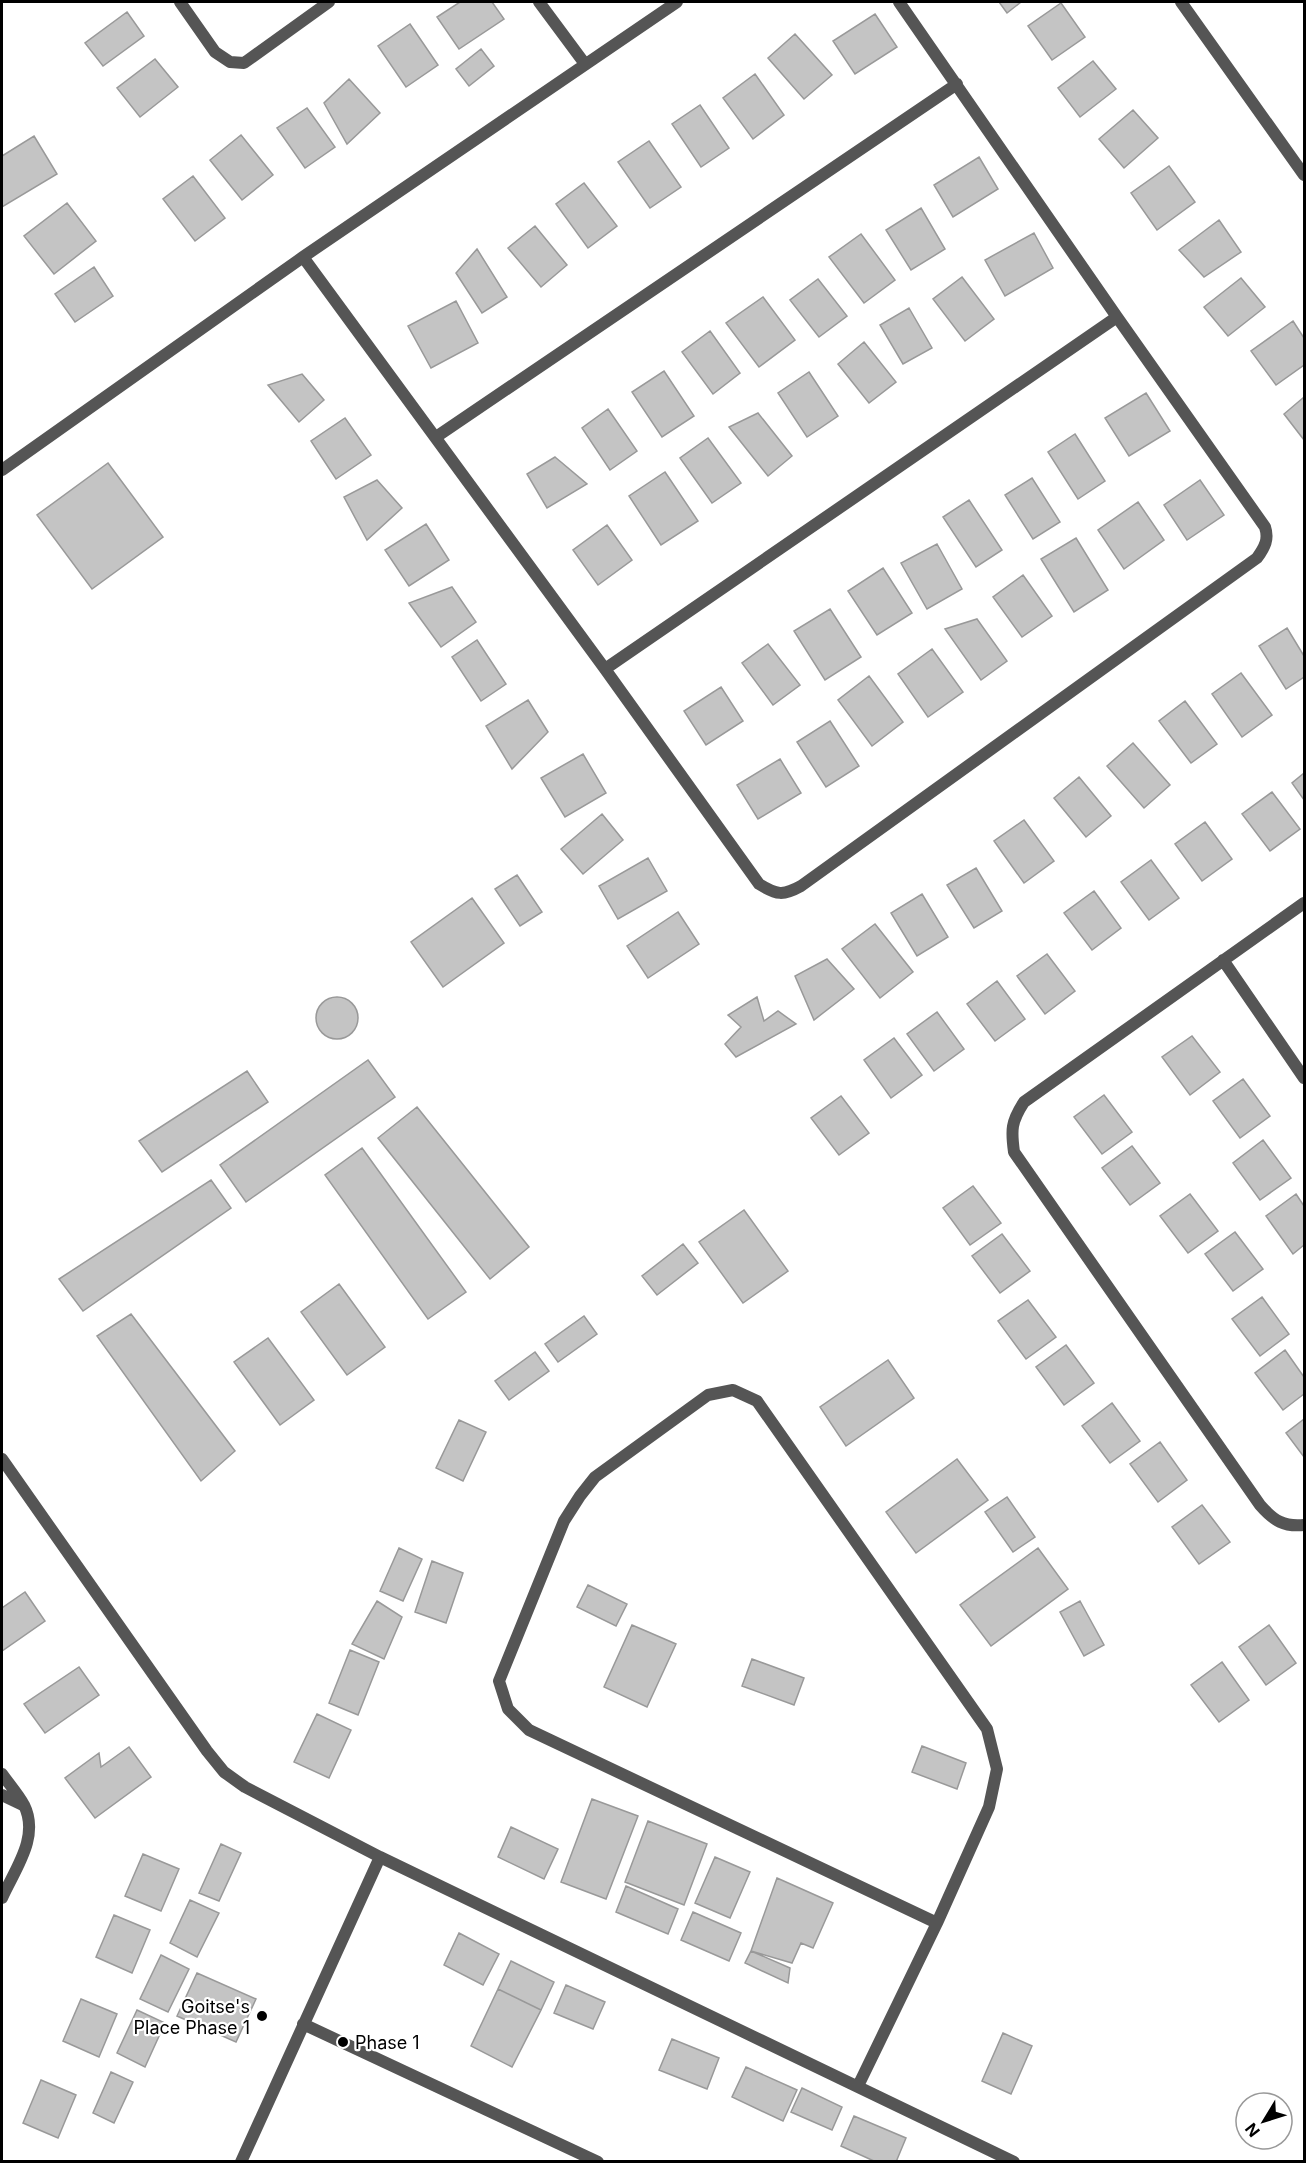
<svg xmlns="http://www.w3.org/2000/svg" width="1306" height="2163" viewBox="0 0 1306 2163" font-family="Inter,sans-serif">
	<rect width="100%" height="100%" fill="#fff"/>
	<!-- building -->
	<path fill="#c4c4c4" stroke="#999" stroke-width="1.5" d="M 460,2 L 492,2 L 504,19 L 459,49 L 437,17 Z
		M 999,2 L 1021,2 L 1007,13 Z
		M 1061,3 L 1085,37 L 1052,60 L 1028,26 Z
		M 127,12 L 144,36 L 103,66 L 85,43 Z
		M 875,14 L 897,47 L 855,74 L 833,41 Z
		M 410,24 L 438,65 L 406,87 L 378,46 Z
		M 795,34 L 832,75 L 804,99 L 768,58 Z
		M 481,49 L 494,66 L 469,86 L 456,69 Z
		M 155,59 L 178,87 L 140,117 L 117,88 Z
		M 1093,61 L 1116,89 L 1080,117 L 1058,88 Z
		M 755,74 L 784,115 L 753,139 L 723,98 Z
		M 349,79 L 380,113 L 347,144 L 324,103 Z
		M 700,105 L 729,148 L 701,167 L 672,124 Z
		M 307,108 L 335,147 L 305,168 L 277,128 Z
		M 1133,110 L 1158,138 L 1124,168 L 1099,139 Z
		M 241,135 L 273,175 L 242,200 L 210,160 Z
		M 34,136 L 57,174 L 2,207 L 2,156 Z
		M 649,141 L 681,187 L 650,208 L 618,162 Z
		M 979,157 L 998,189 L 953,217 L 934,185 Z
		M 1169,166 L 1195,202 L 1157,230 L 1131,193 Z
		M 193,176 L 225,218 L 195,241 L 163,199 Z
		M 584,183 L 617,226 L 588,248 L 556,204 Z
		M 67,203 L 96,241 L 54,274 L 24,236 Z
		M 921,208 L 945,249 L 911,270 L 886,230 Z
		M 1219,220 L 1241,252 L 1204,277 L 1179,250 Z
		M 535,226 L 567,265 L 541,287 L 508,248 Z
		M 1034,233 L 1053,268 L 1005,296 L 985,260 Z
		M 861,234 L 895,280 L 864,303 L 829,257 Z
		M 477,249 L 507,297 L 482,313 L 456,273 Z
		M 94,267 L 113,296 L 75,322 L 55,294 Z
		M 962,277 L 994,319 L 965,341 L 933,299 Z
		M 1241,278 L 1265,307 L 1228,336 L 1204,307 Z
		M 818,279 L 847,316 L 819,337 L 790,300 Z
		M 763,297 L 795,340 L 759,367 L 726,323 Z
		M 456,301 L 478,343 L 431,368 L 408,326 Z
		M 909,308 L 932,348 L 903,364 L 880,325 Z
		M 1293,321 L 1304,338 L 1304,365 L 1276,385 L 1251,351 Z
		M 710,331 L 740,373 L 713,394 L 682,352 Z
		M 864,342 L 896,382 L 869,403 L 838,364 Z
		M 664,371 L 694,416 L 662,437 L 632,392 Z
		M 809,372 L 838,416 L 807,437 L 778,393 Z
		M 302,374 L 324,400 L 299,422 L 268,385 Z
		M 1146,393 L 1170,431 L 1129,456 L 1105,418 Z
		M 1304,397 L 1304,440 L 1284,414 Z
		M 608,409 L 637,451 L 610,470 L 582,428 Z
		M 758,413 L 792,456 L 768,476 L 729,427 Z
		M 345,418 L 371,455 L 336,479 L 311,441 Z
		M 1075,434 L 1105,481 L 1078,499 L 1048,452 Z
		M 708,438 L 741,483 L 712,503 L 680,458 Z
		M 555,457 L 587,484 L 547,508 L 527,474 Z
		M 108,463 L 163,537 L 92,589 L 37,515 Z
		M 665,472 L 698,521 L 661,545 L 629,496 Z
		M 1032,478 L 1060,522 L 1033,539 L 1005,495 Z
		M 377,480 L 402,508 L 367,540 L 344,497 Z
		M 1200,480 L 1224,515 L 1187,540 L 1164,505 Z
		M 969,500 L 1002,550 L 976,567 L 943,517 Z
		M 1138,502 L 1164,540 L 1124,569 L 1098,530 Z
		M 426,524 L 449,560 L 409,586 L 385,550 Z
		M 607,525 L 632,560 L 598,585 L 573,550 Z
		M 1076,538 L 1108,590 L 1074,612 L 1041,559 Z
		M 937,544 L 962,589 L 927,609 L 901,563 Z
		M 883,568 L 912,613 L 877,635 L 848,591 Z
		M 1023,575 L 1052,616 L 1022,637 L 993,597 Z
		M 452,587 L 476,622 L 441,647 L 409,603 Z
		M 830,609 L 861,657 L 825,680 L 794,631 Z
		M 977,619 L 1007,661 L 981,680 L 945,629 Z
		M 1287,628 L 1304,656 L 1304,677 L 1286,689 L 1259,646 Z
		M 477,640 L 506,684 L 481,701 L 452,657 Z
		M 768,644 L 800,685 L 773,705 L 742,663 Z
		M 932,649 L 963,692 L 928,717 L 898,674 Z
		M 1241,673 L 1272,715 L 1242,737 L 1212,694 Z
		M 869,676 L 903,722 L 872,746 L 838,700 Z
		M 721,687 L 743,721 L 706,745 L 684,711 Z
		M 528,700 L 548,732 L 512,769 L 486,726 Z
		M 1185,701 L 1217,744 L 1191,763 L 1159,721 Z
		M 830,721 L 859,766 L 826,787 L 797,742 Z
		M 1133,743 L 1170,785 L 1144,808 L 1107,766 Z
		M 583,754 L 606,793 L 565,817 L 541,778 Z
		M 780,759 L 801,793 L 758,819 L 737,785 Z
		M 1304,773 L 1304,800 L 1292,783 Z
		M 1079,777 L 1111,816 L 1086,837 L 1054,798 Z
		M 1272,792 L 1300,829 L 1270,851 L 1242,814 Z
		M 602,814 L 623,840 L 583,874 L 561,849 Z
		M 1024,820 L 1054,861 L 1024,883 L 994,841 Z
		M 1205,822 L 1232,859 L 1202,881 L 1175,844 Z
		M 648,858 L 667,891 L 618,919 L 599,886 Z
		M 1151,860 L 1179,898 L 1149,920 L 1121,882 Z
		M 976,868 L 1002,911 L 974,928 L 947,885 Z
		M 517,875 L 542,912 L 520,926 L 495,889 Z
		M 1094,891 L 1121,928 L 1092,950 L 1064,913 Z
		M 922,894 L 948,937 L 917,956 L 891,913 Z
		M 472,898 L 504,943 L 443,987 L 411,942 Z
		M 678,912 L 699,944 L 648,978 L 627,946 Z
		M 875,924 L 913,972 L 880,998 L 842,949 Z
		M 1047,954 L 1075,991 L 1045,1014 L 1017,976 Z
		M 827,959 L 854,989 L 814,1020 L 795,976 Z
		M 997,981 L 1025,1019 L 995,1041 L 967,1004 Z
		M316 1018a21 21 0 1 1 42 0a21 21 0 1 1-42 0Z
		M 757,997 L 764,1021 L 778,1011 L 796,1024 L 736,1057 L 725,1044 L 741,1027 L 728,1015 Z
		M 937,1012 L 964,1049 L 934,1071 L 907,1034 Z
		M 1192,1036 L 1220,1072 L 1190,1095 L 1162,1057 Z
		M 894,1038 L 922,1075 L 891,1098 L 864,1060 Z
		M 368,1060 L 395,1097 L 246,1202 L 220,1165 Z
		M 247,1071 L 268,1102 L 162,1172 L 139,1141 Z
		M 1243,1079 L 1270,1116 L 1240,1138 L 1213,1101 Z
		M 1104,1095 L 1132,1132 L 1102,1154 L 1074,1117 Z
		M 841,1096 L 869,1133 L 839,1155 L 811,1118 Z
		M 417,1107 L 529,1247 L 490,1279 L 378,1138 Z
		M 1263,1140 L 1291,1178 L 1260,1200 L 1233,1163 Z
		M 1132,1146 L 1160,1183 L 1130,1205 L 1102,1168 Z
		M 362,1148 L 466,1292 L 428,1319 L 325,1175 Z
		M 211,1180 L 231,1208 L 83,1311 L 59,1279 Z
		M 973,1186 L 1001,1223 L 970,1245 L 943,1208 Z
		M 1190,1194 L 1218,1231 L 1188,1253 L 1160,1216 Z
		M 1296,1194 L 1304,1206 L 1304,1245 L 1293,1254 L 1266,1216 Z
		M 744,1210 L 788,1271 L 743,1303 L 699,1242 Z
		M 1235,1232 L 1263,1269 L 1233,1291 L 1205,1254 Z
		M 1002,1234 L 1030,1271 L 1000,1293 L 972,1256 Z
		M 683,1244 L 698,1263 L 657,1295 L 642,1276 Z
		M 339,1284 L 385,1347 L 347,1375 L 301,1312 Z
		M 1262,1297 L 1289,1334 L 1260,1356 L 1232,1319 Z
		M 1028,1300 L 1056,1337 L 1026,1359 L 998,1321 Z
		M 131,1314 L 235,1451 L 201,1481 L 97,1336 Z
		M 584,1316 L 597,1334 L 558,1362 L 545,1344 Z
		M 268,1338 L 314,1400 L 280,1425 L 234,1362 Z
		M 1066,1345 L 1094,1383 L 1064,1405 L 1036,1367 Z
		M 1285,1350 L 1304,1377 L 1304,1394 L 1283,1410 L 1255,1373 Z
		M 535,1352 L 549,1371 L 509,1400 L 495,1381 Z
		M 888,1360 L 914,1398 L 846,1446 L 820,1407 Z
		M 1112,1403 L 1140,1441 L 1110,1463 L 1082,1426 Z
		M 1304,1419 L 1304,1457 L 1286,1433 Z
		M 459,1420 L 486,1432 L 463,1481 L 436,1468 Z
		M 1160,1442 L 1187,1480 L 1158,1502 L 1130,1464 Z
		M 957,1459 L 988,1500 L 916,1553 L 886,1512 Z
		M 1007,1497 L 1035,1537 L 1013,1552 L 985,1512 Z
		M 1202,1505 L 1230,1542 L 1199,1564 L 1172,1527 Z
		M 399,1548 L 422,1559 L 403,1601 L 380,1591 Z
		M 1038,1548 L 1068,1589 L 991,1646 L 960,1605 Z
		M 432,1561 L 463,1573 L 446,1623 L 415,1612 Z
		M 588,1585 L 627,1604 L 616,1626 L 577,1607 Z
		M 25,1592 L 45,1621 L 2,1651 L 2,1608 Z
		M 377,1601 L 402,1617 L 384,1659 L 352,1644 Z
		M 1080,1601 L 1104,1645 L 1084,1656 L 1060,1612 Z
		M 632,1625 L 676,1644 L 647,1707 L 604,1687 Z
		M 1269,1625 L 1296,1663 L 1266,1685 L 1239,1647 Z
		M 350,1650 L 379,1662 L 358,1715 L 329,1703 Z
		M 752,1659 L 804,1678 L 794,1705 L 742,1686 Z
		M 1222,1662 L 1249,1700 L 1219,1722 L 1191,1685 Z
		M 79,1667 L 99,1695 L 45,1733 L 24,1704 Z
		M 317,1714 L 351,1730 L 329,1778 L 294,1762 Z
		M 922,1746 L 966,1763 L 957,1789 L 912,1772 Z
		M 129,1747 L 151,1777 L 95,1818 L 65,1778 L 99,1753 L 101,1767 Z
		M 592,1799 L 638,1816 L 606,1899 L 561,1882 Z
		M 648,1821 L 707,1844 L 684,1905 L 625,1882 Z
		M 511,1827 L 558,1849 L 544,1879 L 498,1857 Z
		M 221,1844 L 241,1853 L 219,1901 L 199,1893 Z
		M 143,1854 L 179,1869 L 161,1911 L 125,1896 Z
		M 715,1857 L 750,1872 L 730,1918 L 695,1903 Z
		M 777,1878 L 833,1903 L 813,1948 L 801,1943 L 792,1963 L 751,1951 Z
		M 626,1886 L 678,1909 L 668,1934 L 616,1912 Z
		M 190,1900 L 219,1913 L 197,1957 L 170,1943 Z
		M 693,1912 L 741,1933 L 729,1961 L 681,1940 Z
		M 114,1915 L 150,1930 L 132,1973 L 96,1957 Z
		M 459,1933 L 499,1954 L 483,1985 L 444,1965 Z
		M 751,1951 L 790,1968 L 788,1983 L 745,1963 Z
		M 161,1955 L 189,1969 L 168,2012 L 140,1999 Z
		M 511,1961 L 554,1982 L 541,2010 L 498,1989 Z
		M 197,1973 L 256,1999 L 236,2042 L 177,2016 Z
		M 566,1985 L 605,2002 L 593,2029 L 554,2013 Z
		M 498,1989 L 541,2010 L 512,2067 L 471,2046 Z
		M 81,1999 L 117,2014 L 99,2057 L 63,2041 Z
		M 137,2010 L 165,2023 L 145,2067 L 117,2053 Z
		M 1003,2033 L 1032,2046 L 1011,2094 L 982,2081 Z
		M 672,2039 L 719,2058 L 707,2089 L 659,2070 Z
		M 746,2067 L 797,2090 L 783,2121 L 732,2097 Z
		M 111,2072 L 133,2082 L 114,2123 L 93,2113 Z
		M 41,2080 L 76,2095 L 58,2138 L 23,2123 Z
		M 802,2088 L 842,2107 L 832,2130 L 791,2112 Z
		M 854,2116 L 906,2138 L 896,2162 L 876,2162 L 841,2146 Z"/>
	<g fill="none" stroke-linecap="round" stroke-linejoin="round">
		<!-- minor -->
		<path stroke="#555" stroke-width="12" d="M 180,2 L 215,52 L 230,62 L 244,63 L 329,2
			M 539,2 L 585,64
			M 1181,2 L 1304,175
			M 303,257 L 605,669 L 759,884 C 777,895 783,896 801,886 L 1257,558 C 1265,547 1269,539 1265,527 L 1117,317 L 899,2
			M 436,437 L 957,84
			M 2,470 L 303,257 L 677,2
			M 605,669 L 1117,317
			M 1304,903 L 1024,1102 C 1011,1122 1011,1130 1014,1152 L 1260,1505 C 1274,1521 1284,1527 1304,1525
			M 1223,960 L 1304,1078
			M 2,1459 L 207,1751 L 224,1772 L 245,1787 L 380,1857 L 1014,2162
			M 2,1774 C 9,1784 18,1794 24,1805 C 40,1837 15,1869 2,1898
			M 2,1795 L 23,1805
			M 303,2024 L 598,2162
			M 858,2086 L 937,1923 L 989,1807 L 997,1769 L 987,1729 L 757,1401 L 733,1390 L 708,1395 L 595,1477 L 580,1496 L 564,1521 L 499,1681 L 508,1709 L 529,1730 L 937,1923
			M 241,2162 L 380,1857"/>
	</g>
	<!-- markers -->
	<g fill="#000" stroke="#fff" stroke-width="2">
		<circle cx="262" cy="2016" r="6"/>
		<circle cx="343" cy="2042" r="6"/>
	</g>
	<g text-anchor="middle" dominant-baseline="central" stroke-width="4.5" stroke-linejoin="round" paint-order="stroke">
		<!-- poi labels -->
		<g font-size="18" fill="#000" stroke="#fff" text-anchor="end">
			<text x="250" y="2006">Goitse's<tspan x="250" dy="21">Place Phase 1</tspan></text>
			<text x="355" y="2042" text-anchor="start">Phase 1</text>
		</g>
	</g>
	<!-- border -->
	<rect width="1306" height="2163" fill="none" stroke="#000000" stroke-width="6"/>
	<!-- north arrow -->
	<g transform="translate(1264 2121) rotate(232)"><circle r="28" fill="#ffffff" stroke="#999999" stroke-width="1.5"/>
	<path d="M0-4.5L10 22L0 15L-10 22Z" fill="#000000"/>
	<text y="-9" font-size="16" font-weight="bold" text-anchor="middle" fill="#000000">N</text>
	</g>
</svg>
